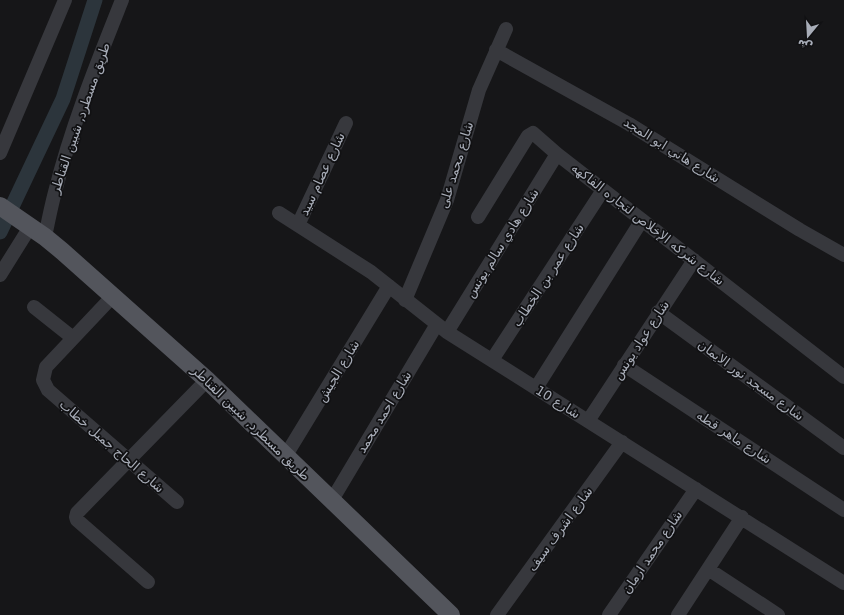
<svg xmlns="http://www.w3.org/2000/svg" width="844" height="615" viewBox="0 0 844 615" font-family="'DejaVu Sans','Noto Sans Arabic',sans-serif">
	<rect width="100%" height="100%" fill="#161618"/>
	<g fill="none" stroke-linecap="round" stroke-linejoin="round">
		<!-- canal -->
		<path stroke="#2c353c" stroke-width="15" d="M 0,232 L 63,99 L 95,0"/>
		<!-- minor -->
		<path stroke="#37383d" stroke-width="14" d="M 496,50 L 629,124 L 800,230 L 844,255
			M 0,153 L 65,0
			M 279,213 L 371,272 L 447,332 L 844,583
			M 478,217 L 528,136 L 533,133 L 557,154 L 844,377
			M 298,225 L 346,123
			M 45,237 C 48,222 51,207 55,192 C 71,127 97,63 122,0
			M 0,275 L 30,227
			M 113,296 L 46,367 L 43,380 L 48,390 L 177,502
			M 405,300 L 447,200 L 479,90 L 506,29
			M 34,307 L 73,338
			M 658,312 L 844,448
			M 447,332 L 557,154
			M 492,360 L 603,190
			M 624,365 L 844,510
			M 536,388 L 642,220
			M 588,421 L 694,260
			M 286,455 L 389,286
			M 332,500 L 437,324
			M 708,569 L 778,615
			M 148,582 L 77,520 L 76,517 L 77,513 L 207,380
			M 497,615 L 622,442
			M 609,615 L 696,489
			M 678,615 L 742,517"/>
		<!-- major -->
		<path stroke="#53555c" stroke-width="18" d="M 0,206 L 45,237 L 62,251 L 207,380 L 451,615"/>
	</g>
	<g text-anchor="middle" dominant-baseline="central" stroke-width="3.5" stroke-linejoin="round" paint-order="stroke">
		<!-- street labels -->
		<g font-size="13" fill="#a8adb8" stroke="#111113">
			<text transform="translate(80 118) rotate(-71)">طريق مسطرد, شبين القناطر</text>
			<text transform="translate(672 150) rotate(32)">شارع هاني ابو المجد</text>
			<text transform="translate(456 165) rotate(-73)">شارع محمد على</text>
			<text transform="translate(322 174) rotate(-65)">شارع عصام سيد</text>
			<text transform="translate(648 224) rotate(38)">شارع شركه الإخلاص لتجاره الفاكهه</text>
			<text transform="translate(502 243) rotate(-58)">شارع هادي سالم يونس</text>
			<text transform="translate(548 275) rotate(-57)">شارع عمر بن الخطاب</text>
			<text transform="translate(641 340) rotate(-57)">شارع عواد يونس</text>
			<text transform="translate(338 371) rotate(-59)">شارع الجيش</text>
			<text transform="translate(751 380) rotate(36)">شارع مسجد نور الايمان</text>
			<text transform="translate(558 402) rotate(32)">شارع 10</text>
			<text transform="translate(384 412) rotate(-59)">شارع احمد محمد</text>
			<text transform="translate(251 423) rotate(44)">طريق مسطرد, شبين القناطر</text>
			<text transform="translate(734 437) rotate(33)">شارع ماهر قطه</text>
			<text transform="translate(112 446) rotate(41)">شارع الحاج جميل خطاب</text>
			<text transform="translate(560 529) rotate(-54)">شارع اشرف سيف</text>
			<text transform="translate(652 552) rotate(-56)">شارع محمد ارمان</text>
		</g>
	</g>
	<!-- north arrow -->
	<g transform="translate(808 36) rotate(198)" stroke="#111113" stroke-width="3" paint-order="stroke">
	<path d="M0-3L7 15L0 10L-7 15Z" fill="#a8adb8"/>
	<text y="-6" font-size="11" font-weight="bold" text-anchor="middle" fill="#a8adb8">ش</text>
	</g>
</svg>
